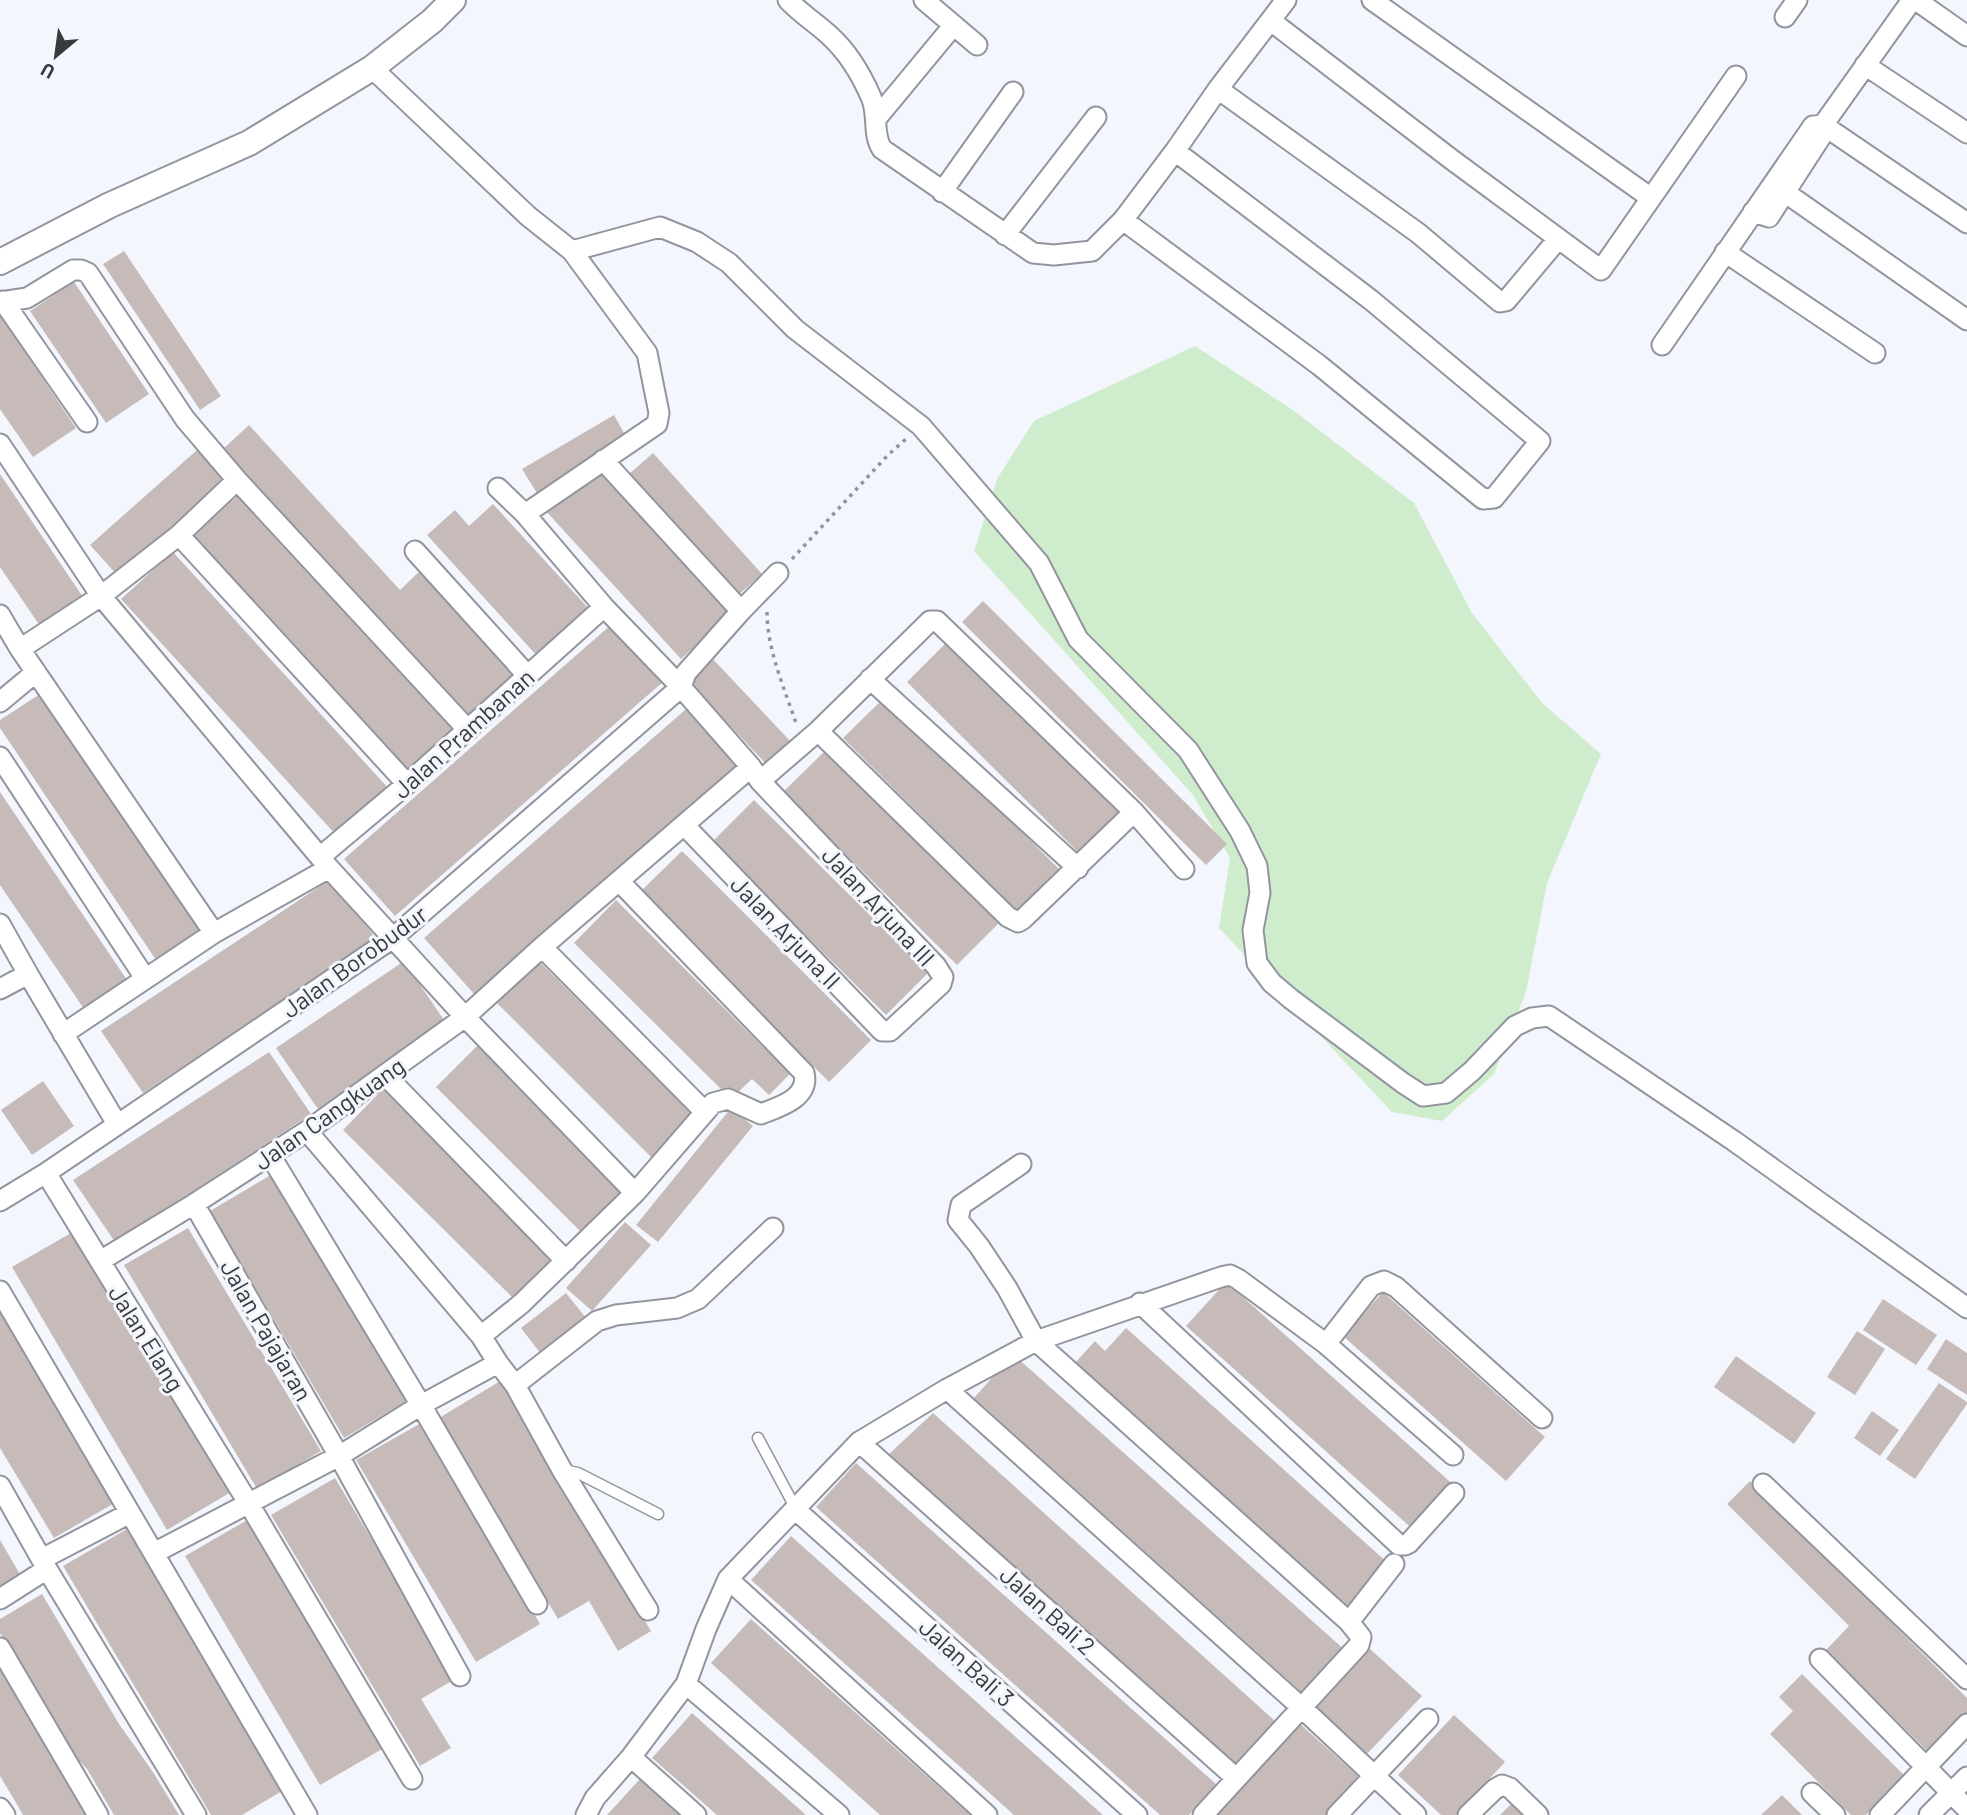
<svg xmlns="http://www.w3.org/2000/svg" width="1967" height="1815" viewBox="0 0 1967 1815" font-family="Barlow,sans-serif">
	<rect width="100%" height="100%" fill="#f4f6fe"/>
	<!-- green -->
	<path fill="#cfedcc" d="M 1195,346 L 1293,410 L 1414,503 L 1472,613 L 1542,703 L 1601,754 L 1547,883 L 1526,992 L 1494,1074 L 1442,1121 L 1392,1112 L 1219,928 L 1230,858 L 1193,795 L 974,551 L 997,479 L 1034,421 Z"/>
	<!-- building -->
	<path fill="#c6bbb8" d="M 124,251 L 221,396 L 200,410 L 103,264 Z
		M 74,282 L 149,394 L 106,423 L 30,311 Z
		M 0,315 L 76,428 L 33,457 L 0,409 Z
		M 614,415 L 629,442 L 538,495 L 522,469 Z
		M 249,425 L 400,590 L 423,568 L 520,674 L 468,721 L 221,451 Z
		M 197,450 L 225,481 L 118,576 L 90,545 Z
		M 653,453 L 762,574 L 736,597 L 627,476 Z
		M 599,465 L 733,612 L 681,659 L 545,510 Z
		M 0,474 L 83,597 L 40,626 L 0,567 Z
		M 244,490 L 461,727 L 409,774 L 192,537 Z
		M 493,504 L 590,610 L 538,657 L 427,535 L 455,510 L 469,526 Z
		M 173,552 L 389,789 L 337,836 L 121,599 Z
		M 983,601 L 1227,844 L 1206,865 L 962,622 Z
		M 613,623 L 664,681 L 395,916 L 344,859 Z
		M 949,640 L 1122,813 L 1081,855 L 907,682 Z
		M 710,656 L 792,743 L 767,765 L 686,679 Z
		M 40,694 L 200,931 L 156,960 L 0,728 L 0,720 Z
		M 886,696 L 1059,869 L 1017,911 L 843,738 Z
		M 693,703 L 744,760 L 475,995 L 424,938 Z
		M 826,750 L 999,923 L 957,965 L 783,792 Z
		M 0,792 L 127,980 L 84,1009 L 0,885 Z
		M 754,800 L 928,973 L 886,1015 L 712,842 Z
		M 682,851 L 871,1040 L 829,1082 L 640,892 Z
		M 334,877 L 376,939 L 143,1093 L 101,1031 Z
		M 616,900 L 790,1074 L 769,1095 L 752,1079 L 731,1099 L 574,943 Z
		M 404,961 L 448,1026 L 320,1112 L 276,1048 Z
		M 539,961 L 696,1118 L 654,1160 L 497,1003 Z
		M 478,1045 L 624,1191 L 582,1233 L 436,1087 Z
		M 269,1052 L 311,1114 L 115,1242 L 73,1180 Z
		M 43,1081 L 74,1126 L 32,1155 L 1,1110 Z
		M 385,1087 L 559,1260 L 517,1302 L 343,1130 Z
		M 731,1108 L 753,1126 L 658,1242 L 636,1225 Z
		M 274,1173 L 408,1400 L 344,1438 L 210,1211 Z
		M 625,1222 L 651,1245 L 592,1311 L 566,1288 Z
		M 188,1228 L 321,1451 L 257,1489 L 124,1265 Z
		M 76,1230 L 231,1492 L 167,1530 L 12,1267 Z
		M 1226,1282 L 1457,1488 L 1417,1533 L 1186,1326 Z
		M 1383,1292 L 1545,1437 L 1506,1481 L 1343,1336 Z
		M 566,1293 L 586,1318 L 541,1354 L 521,1328 Z
		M 1883,1299 L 1937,1335 L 1916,1365 L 1863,1330 Z
		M 0,1302 L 118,1501 L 54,1538 L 0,1448 Z
		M 1126,1328 L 1389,1564 L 1349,1608 L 1075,1363 L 1095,1341 L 1105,1351 Z
		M 1857,1331 L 1885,1349 L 1855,1395 L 1827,1377 Z
		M 1946,1339 L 1967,1353 L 1967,1395 L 1927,1369 Z
		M 1013,1354 L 1346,1651 L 1306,1696 L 974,1398 Z
		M 1736,1356 L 1816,1413 L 1794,1444 L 1714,1387 Z
		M 502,1380 L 651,1631 L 618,1651 L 589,1601 L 558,1619 L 439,1418 Z
		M 1939,1383 L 1967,1402 L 1967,1404 L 1915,1479 L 1886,1459 Z
		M 1872,1411 L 1899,1430 L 1880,1456 L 1854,1438 Z
		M 933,1413 L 1275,1721 L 1235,1765 L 888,1455 Z
		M 421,1423 L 540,1624 L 476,1662 L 356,1460 Z
		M 856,1463 L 1216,1784 L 1189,1815 L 1160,1815 L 816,1507 Z
		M 335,1478 L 455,1679 L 421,1699 L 451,1748 L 420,1766 L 271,1515 Z
		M 1750,1481 L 1967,1698 L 1967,1713 L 1928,1752 L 1826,1650 L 1849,1626 L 1727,1504 Z
		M 249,1519 L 384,1748 L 320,1785 L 185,1556 Z
		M 127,1529 L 282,1791 L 242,1815 L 211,1815 L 63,1566 Z
		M 791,1536 L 847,1586 L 1103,1815 L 1014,1815 L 863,1680 L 751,1580 Z
		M 0,1540 L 21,1576 L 0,1589 Z
		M 42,1594 L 119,1724 L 153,1772 L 179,1815 L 114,1815 L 87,1769 L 72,1753 L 0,1633 L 0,1619 Z
		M 751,1619 L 770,1636 L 970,1815 L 880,1815 L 756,1704 L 711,1663 Z
		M 1370,1649 L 1422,1696 L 1365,1756 L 1315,1709 Z
		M 0,1668 L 33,1723 L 88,1815 L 23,1815 L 15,1801 L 0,1776 Z
		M 1802,1674 L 1905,1776 L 1866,1815 L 1851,1815 L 1770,1734 L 1793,1711 L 1779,1697 Z
		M 692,1713 L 751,1766 L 806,1815 L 717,1815 L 684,1786 L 652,1758 Z
		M 1454,1715 L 1505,1762 L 1456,1815 L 1441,1815 L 1398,1775 Z
		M 1298,1722 L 1360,1778 L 1327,1815 L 1214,1815 Z
		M 640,1779 L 659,1796 L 680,1815 L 607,1815 Z
		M 1782,1795 L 1802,1815 L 1761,1815 Z
		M 1512,1803 L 1526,1815 L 1500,1815 Z"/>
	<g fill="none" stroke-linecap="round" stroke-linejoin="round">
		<!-- service casing -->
		<g stroke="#93959e" stroke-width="13">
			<path id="service" d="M 758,1438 L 796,1509
				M 563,1470 L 578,1473 L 658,1514"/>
		</g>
		<!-- minor casing -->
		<g stroke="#93959e" stroke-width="23">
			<path id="minor" d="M 788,0 C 800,13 816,23 829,35 C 848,52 861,74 871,97 C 879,114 872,134 882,149 L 1033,253 L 1054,255 L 1092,251 L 1123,220 L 1175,151 L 1218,89 L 1286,0
				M 924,0 L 977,45
				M 1372,0 L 1651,198
				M 1916,0 L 1967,36
				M 1785,17 L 1797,0
				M 1271,21 L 1451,159 L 1601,270 L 1736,76
				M 1865,65 L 1967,133
				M 372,68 L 528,216 L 572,251 L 647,353 L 659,413 L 657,424 L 525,514
				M 1218,89 L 1418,233 L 1500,302 L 1506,301 L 1558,239
				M 876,119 L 953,26
				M 1776,186 L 1967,320
				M 942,192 L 1013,92
				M 1753,212 L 1769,217 L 1822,135 L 1823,125 L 1912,0
				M 1123,220 L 1319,365 L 1483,499 L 1494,498 L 1540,441 L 1371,300 L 1175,151
				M 1005,235 L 1096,117
				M 572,251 L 660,227 L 697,242 L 729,263 L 795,329 L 921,426 L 1039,563 L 1078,639 L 1188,750 L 1240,831 L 1257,866 L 1260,893 L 1253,930 L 1257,963 L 1272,983 L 1291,999 L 1403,1083 L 1423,1096 L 1446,1093 L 1472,1071 L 1515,1026 L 1532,1018 L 1549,1016 L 1734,1141 L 1967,1308
				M 1725,252 L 1875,353
				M 3,301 L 87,422
				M 0,302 L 27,298 L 73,270 L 81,270 L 88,273 L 185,419 L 237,480 L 468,730
				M 1662,345 L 1813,126 L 1823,125 L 1967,223
				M 0,444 L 101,596 L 329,868 L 465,1017 L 635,1193
				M 603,460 L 741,611
				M 498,488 L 525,514 L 604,607 L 681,687 L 751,767 L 760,781 L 936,966 L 943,977 L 941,984 L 890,1031 L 882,1031 L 685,826
				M 179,535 L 407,784
				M 415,551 L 527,675
				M 0,615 L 20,649 L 214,933
				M 20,649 L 101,596 L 179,535 L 237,480
				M 870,679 L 1078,868
				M 0,702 L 36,672
				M 818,731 L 1008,917 L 1018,922 L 1023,919 L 1134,812
				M 0,757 L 145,978
				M 760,781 L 818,731 L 930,621 L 937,621 L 1134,812 L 1184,869
				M 320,857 L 407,784 L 604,607
				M 0,924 L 28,974 L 117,1124
				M 542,947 L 705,1112
				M 0,989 L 28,974
				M 63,1034 L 214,933 L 329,868
				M 385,1075 L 566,1261
				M 307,1131 L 481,1336 L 498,1363 L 515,1385 L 562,1470 L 648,1610
				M 270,1155 L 421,1405 L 537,1604
				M 1021,1164 L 961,1205 L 958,1220 L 979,1246 L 1007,1288 L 1036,1341 L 1349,1622 L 1361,1637 L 1359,1645 L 1203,1815
				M 46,1173 L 249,1504 L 412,1779
				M 0,1201 L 46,1173 L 393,938 L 681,687 L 686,673 L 741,611 L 778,573
				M 194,1204 L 339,1456 L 460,1676
				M 100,1261 L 194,1204 L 307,1131 L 465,1017 L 542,947 L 751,767
				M 0,1291 L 307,1815
				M 1140,1303 L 1399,1545 L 1405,1545 L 1409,1543 L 1454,1493
				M 481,1336 L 521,1304 L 635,1193 L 713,1103 L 728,1099 L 761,1114 C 779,1107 810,1098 804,1073 L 619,881
				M 1326,1344 L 1371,1286 L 1384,1281 L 1396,1287 L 1542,1418
				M 515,1385 L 597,1321 L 616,1315 L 677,1308 L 698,1299 L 773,1228
				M 947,1389 L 1301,1707 L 1416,1815
				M 859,1442 L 1236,1778
				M 1763,1484 L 1967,1679
				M 0,1486 L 47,1569 L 196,1815
				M 796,1510 L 1137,1815
				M 154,1553 L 339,1456 L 421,1405 L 498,1363
				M 42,1559 L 130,1513
				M 728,1579 L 987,1815
				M 0,1599 L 47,1569
				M 1349,1622 L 1394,1564
				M 0,1648 L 98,1815
				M 1820,1659 L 1967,1809
				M 686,1684 L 839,1815
				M 631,1757 L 696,1815
				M 1812,1793 L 1835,1815
				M 0,1808 L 5,1815
				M 586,1815 L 595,1798 L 631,1757 L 686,1684 L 706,1629 L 728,1579 L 859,1442 L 947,1389 L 1036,1341 L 1221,1277 L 1230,1275 L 1238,1279 L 1326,1344 L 1453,1455
				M 1337,1815 L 1428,1719
				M 1468,1815 L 1495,1789 L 1502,1785 L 1510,1788 L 1538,1815
				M 1880,1815 L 1967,1724
				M 1929,1815 L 1967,1777"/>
		</g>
		<!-- tertiary casing -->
		<g stroke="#93959e" stroke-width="28">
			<path id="tertiary" d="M 0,262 L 110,205 L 249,143 L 372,68 L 432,21 L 453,0"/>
		</g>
		<!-- path -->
		<path stroke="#929499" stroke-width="3.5" stroke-dasharray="3.5 5" stroke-linecap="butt" d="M 792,559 L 887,456 L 907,438
			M 767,612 C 767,650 785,690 797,726"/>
		<!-- service -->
		<use href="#service" stroke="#fff" stroke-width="10"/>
		<!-- minor -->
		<use href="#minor" stroke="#fff" stroke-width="19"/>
		<!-- tertiary -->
		<use href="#tertiary" stroke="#fff" stroke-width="24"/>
	</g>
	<g text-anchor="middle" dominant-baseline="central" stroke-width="6" stroke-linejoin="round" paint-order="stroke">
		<!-- street labels -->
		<g font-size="24" fill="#393a3e" stroke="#f4f6fe">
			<text transform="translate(463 733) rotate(-42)">Jalan Prambanan</text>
			<text transform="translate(879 906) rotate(47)">Jalan Arjuna III</text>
			<text transform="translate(786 932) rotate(46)">Jalan Arjuna II</text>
			<text transform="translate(354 961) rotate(-36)">Jalan Borobudur</text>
			<text transform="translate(329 1113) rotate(-35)">Jalan Cangkuang</text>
			<text transform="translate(267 1330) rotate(60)">Jalan Pajajaran</text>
			<text transform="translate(147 1338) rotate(58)">Jalan Elang</text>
			<text transform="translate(1048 1610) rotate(42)">Jalan Bali 2</text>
			<text transform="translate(967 1662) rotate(42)">Jalan Bali 3</text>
		</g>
	</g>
	<!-- north arrow -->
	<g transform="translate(56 56) rotate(209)" stroke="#f4f6fe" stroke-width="5" paint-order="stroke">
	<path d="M0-5L12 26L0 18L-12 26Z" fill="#393a3e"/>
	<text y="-10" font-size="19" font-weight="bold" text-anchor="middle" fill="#393a3e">U</text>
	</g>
</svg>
